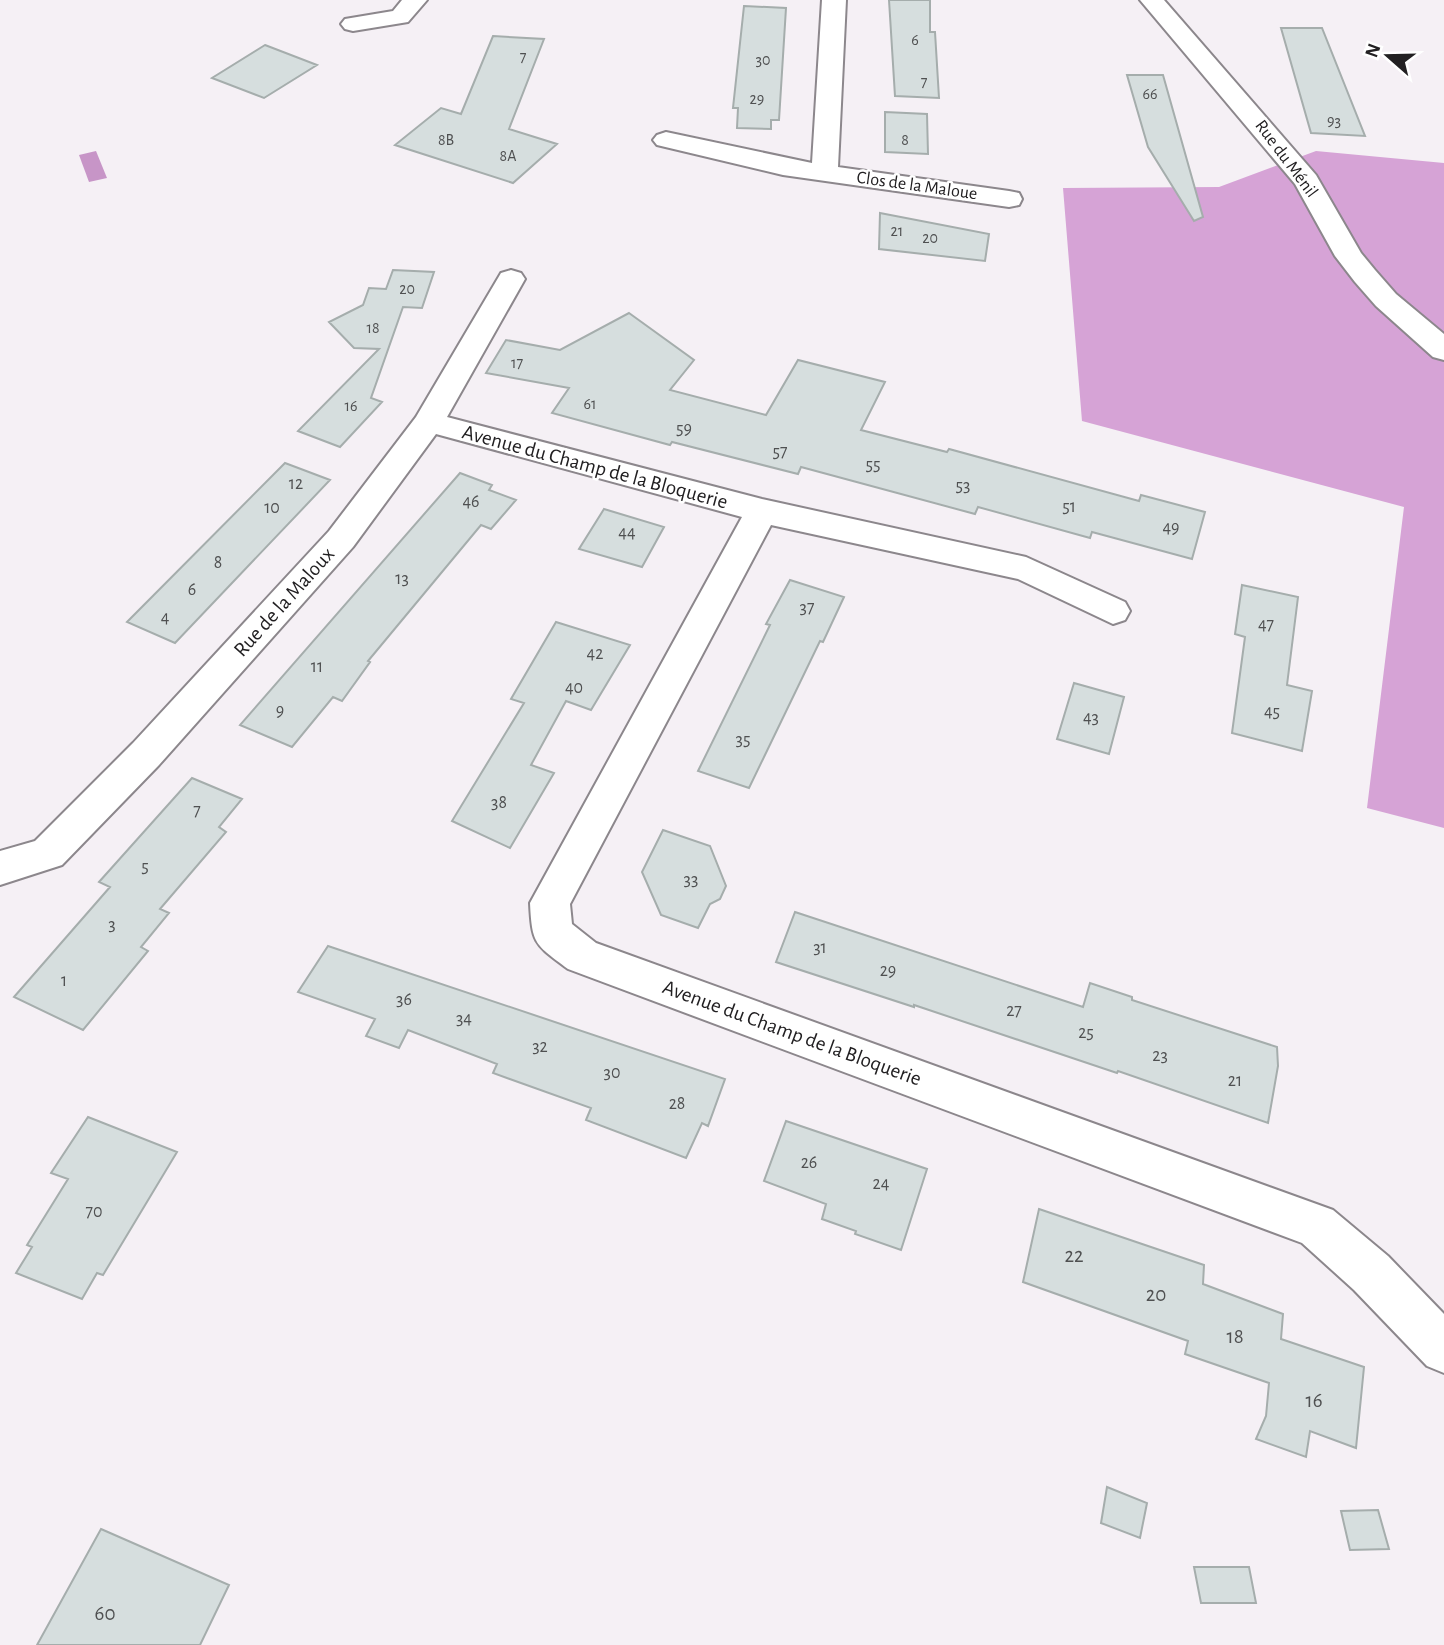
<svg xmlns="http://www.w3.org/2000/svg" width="1444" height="1645" viewBox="0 0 1444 1645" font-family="'Alegreya Sans',sans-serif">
	<rect width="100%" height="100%" fill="#f5f0f5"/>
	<!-- forest -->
	<path fill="#d6a3d6" d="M 1316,151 L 1444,163 L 1444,828 L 1367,808 L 1404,507 L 1082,421 L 1063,188 L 1219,187 Z"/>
	<!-- water -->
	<path fill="#c795c7" d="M 96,151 L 107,178 L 89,182 L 79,155 Z"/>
	<!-- building -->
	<path fill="#d6dede" stroke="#a5adac" stroke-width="2" d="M 889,0 L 930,0 L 930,32 L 935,32 L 939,98 L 895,96 Z
		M 744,6 L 786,8 L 779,120 L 771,120 L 771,129 L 737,128 L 738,108 L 733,108 Z
		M 1281,28 L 1322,28 L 1365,136 L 1311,133 Z
		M 493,36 L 544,39 L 509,129 L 557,144 L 513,183 L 395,145 L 441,108 L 461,114 Z
		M 265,45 L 317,65 L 264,98 L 212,78 Z
		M 1127,75 L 1163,75 L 1203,217 L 1194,221 L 1148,147 Z
		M 885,112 L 927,114 L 928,154 L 885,152 Z
		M 880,213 L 989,234 L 985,261 L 879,249 Z
		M 393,270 L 434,272 L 422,308 L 403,307 L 371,398 L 382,402 L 340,447 L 298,431 L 379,349 L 354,348 L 329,322 L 363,305 L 369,288 L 386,289 Z
		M 629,313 L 694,360 L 670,390 L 766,415 L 798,360 L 885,382 L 861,430 L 947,452 L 949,449 L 1139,501 L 1141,495 L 1205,512 L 1192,559 L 1092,532 L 1090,538 L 978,507 L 975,514 L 801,467 L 798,474 L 672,442 L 670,445 L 552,413 L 569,388 L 486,373 L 506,340 L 560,350 Z
		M 285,463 L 330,480 L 175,643 L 127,622 Z
		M 460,473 L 492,485 L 489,490 L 516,500 L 491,529 L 481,525 L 368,661 L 370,662 L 342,701 L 333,697 L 292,747 L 240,725 Z
		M 604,509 L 664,527 L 642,567 L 579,549 Z
		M 790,580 L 844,597 L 823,642 L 820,641 L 749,788 L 698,771 L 770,625 L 766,624 Z
		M 1242,585 L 1298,597 L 1287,685 L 1312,691 L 1302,751 L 1232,733 L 1245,637 L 1235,634 Z
		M 556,622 L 630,645 L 591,710 L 566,701 L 531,765 L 554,773 L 510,848 L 452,821 L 524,703 L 511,699 Z
		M 1074,683 L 1124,697 L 1109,754 L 1057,739 Z
		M 192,778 L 242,799 L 219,827 L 226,832 L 160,909 L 169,913 L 141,947 L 148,951 L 83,1030 L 14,997 L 110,887 L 99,882 Z
		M 663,830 L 710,846 L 726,886 L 720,899 L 710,904 L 698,928 L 661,915 L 642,872 Z
		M 795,912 L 1083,1007 L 1090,983 L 1132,997 L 1132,1000 L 1277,1047 L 1278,1066 L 1268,1123 L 1118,1071 L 1117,1073 L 914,1005 L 914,1007 L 776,962 Z
		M 328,946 L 725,1079 L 708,1126 L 702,1123 L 686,1158 L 586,1120 L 591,1108 L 493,1073 L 497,1064 L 408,1030 L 399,1048 L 366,1036 L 375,1019 L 298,992 Z
		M 88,1117 L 177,1152 L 103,1275 L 97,1273 L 82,1299 L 16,1273 L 32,1247 L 27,1245 L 68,1179 L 51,1173 Z
		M 786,1121 L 927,1169 L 901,1250 L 855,1234 L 856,1231 L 822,1219 L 826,1204 L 764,1181 Z
		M 1039,1209 L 1204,1265 L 1203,1284 L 1283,1314 L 1281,1339 L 1364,1367 L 1356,1448 L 1310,1431 L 1306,1457 L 1256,1439 L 1266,1416 L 1269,1383 L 1185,1354 L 1188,1341 L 1023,1282 Z
		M 1107,1487 L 1147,1503 L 1140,1538 L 1101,1523 Z
		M 1378,1510 L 1389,1549 L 1350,1550 L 1341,1511 Z
		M 101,1529 L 229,1585 L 200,1645 L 37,1645 Z
		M 1194,1567 L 1249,1567 L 1256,1603 L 1201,1603 Z"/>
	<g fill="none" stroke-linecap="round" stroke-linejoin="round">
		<!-- street casing -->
		<g stroke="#8c878c" stroke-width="4">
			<path id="street" d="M 402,0 L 427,0 L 408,22 L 353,31 L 345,29 L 341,24 L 345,19 L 393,11 Z
				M 822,0 L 846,0 L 838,167 L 1009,191 L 1019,193 L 1022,199 L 1019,205 L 1009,207 L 783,175 L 657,145 L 653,140 L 657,135 L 666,132 L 812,163 Z
				M 1140,0 L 1164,0 L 1316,175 L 1361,253 L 1375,270 L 1396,294 L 1444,334 L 1444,360 L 1433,357 L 1376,306 L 1355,282 L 1335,256 L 1295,184 Z
				M 511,270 L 521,273 L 525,279 L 447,417 L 762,499 L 1026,557 L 1125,602 L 1130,611 L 1125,620 L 1113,624 L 1018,579 L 771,525 L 570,904 L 572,924 L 596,943 L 1333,1210 L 1388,1256 L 1444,1314 L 1444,1373 L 1427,1366 L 1354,1290 L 1302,1243 L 568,969 C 535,944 532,945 530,903 L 742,517 L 436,434 L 353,547 L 159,765 L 62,865 L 0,885 L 0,851 L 35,841 L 133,743 L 329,531 L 416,417 L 501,273 Z"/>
		</g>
		<!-- street -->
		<use href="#street" fill="#fff" fill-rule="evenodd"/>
	</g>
	<g text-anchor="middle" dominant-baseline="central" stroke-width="5" stroke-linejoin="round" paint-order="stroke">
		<!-- far-number labels -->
		<g font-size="16" fill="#4f5051">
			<text x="915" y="40">6</text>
			<text x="523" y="57">7</text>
			<text x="763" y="60">30</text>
			<text x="924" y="82">7</text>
			<text x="1150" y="94">66</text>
			<text x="757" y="99">29</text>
			<text x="1334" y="121">93</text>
			<text x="446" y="140">8B</text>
			<text x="905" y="140">8</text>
			<text x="508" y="156">8A</text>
			<text x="897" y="231">21</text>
			<text x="930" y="238">20</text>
			<text x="407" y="289">20</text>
			<text x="373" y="328">18</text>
			<text x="517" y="363">17</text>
			<text x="590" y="404">61</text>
			<text x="351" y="406">16</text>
		</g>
		<!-- far-street labels -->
		<g font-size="18" fill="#222022" stroke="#fff">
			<text transform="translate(1286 159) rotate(53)">Rue du Ménil</text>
			<text transform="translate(917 186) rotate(8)">Clos de la Maloue</text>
		</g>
		<!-- number labels -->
		<g font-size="18" fill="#4f5051">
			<text x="684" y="429">59</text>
			<text x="780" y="452">57</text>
			<text x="873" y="465">55</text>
			<text x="296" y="484">12</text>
			<text x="963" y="486">53</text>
			<text x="471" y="502">46</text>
			<text x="1069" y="507">51</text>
			<text x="272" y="508">10</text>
			<text x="1171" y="528">49</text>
			<text x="627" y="533">44</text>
			<text x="218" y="563">8</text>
			<text x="402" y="579">13</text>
			<text x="192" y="590">6</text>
			<text x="807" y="608">37</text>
			<text x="165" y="618">4</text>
			<text x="1266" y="625">47</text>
			<text x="595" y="654">42</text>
			<text x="317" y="667">11</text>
			<text x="574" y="688">40</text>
			<text x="280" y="711">9</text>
			<text x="1272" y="712">45</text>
			<text x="1091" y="718">43</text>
			<text x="743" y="740">35</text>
			<text x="499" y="803">38</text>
			<text x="197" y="811">7</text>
			<text x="145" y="867">5</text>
			<text x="691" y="880">33</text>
			<text x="112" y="925">3</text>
			<text x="820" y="948">31</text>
			<text x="888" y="971">29</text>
			<text x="64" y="981">1</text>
			<text x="404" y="1000">36</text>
			<text x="1014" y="1011">27</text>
			<text x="464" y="1019">34</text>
			<text x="1086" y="1033">25</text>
			<text x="540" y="1047">32</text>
			<text x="1160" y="1056">23</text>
			<text x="612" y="1073">30</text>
			<text x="1235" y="1081">21</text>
			<text x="677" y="1104">28</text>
			<text x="809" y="1163">26</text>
			<text x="881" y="1184">24</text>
			<text x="94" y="1212">70</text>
		</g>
		<!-- street labels -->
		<g font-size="21" fill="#222022" stroke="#fff">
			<text transform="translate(595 467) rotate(15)">Avenue du Champ de la Bloquerie</text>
			<text transform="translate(284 602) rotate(-48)">Rue de la Maloux</text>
			<text transform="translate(792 1033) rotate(20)">Avenue du Champ de la Bloquerie</text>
		</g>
		<!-- near-number labels -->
		<g font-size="21" fill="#4f5051">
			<text x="1074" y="1255">22</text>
			<text x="1156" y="1294">20</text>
			<text x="1235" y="1336">18</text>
			<text x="1314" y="1400">16</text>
			<text x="105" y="1613">60</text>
		</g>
	</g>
	<!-- north arrow -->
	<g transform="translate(1388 56) rotate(290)" stroke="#ffffff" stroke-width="5" paint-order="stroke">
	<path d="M0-5L12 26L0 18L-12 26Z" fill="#222022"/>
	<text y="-10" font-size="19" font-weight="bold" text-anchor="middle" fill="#222022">N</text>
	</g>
</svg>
